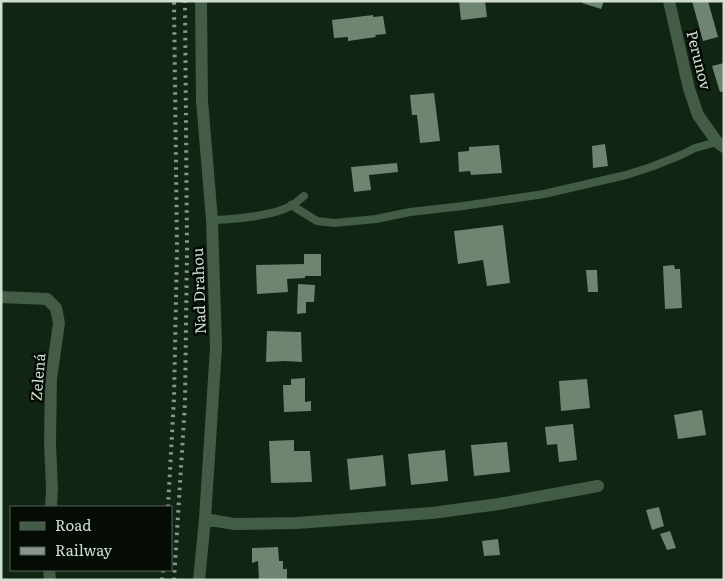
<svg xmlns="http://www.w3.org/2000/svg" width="725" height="581" viewBox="0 0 725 581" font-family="Literata,serif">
	<rect width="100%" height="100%" fill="#112514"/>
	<!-- building -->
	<path fill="#6e8671" d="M 459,1 L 485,1 L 487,17 L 461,20 Z
		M 583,1 L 604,1 L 601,9 L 582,3 Z
		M 692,1 L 708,1 L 718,37 L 703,41 Z
		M 373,15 L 373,17 L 383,16 L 386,34 L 375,35 L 376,37 L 348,41 L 348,37 L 334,38 L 332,20 Z
		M 724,63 L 724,91 L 720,92 L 712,66 Z
		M 434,93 L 440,141 L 420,143 L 417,115 L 412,115 L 410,95 Z
		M 605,144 L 608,166 L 593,168 L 592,146 Z
		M 499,145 L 502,173 L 471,175 L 470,171 L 459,172 L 458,152 L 469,151 L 469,147 Z
		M 397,163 L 398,172 L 369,175 L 371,190 L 354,192 L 351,167 Z
		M 503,225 L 510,283 L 487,286 L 483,260 L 458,264 L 454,231 Z
		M 304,254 L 321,254 L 321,276 L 305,276 L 305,278 L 287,279 L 288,292 L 257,294 L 256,265 L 304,264 Z
		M 674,265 L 675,269 L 680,269 L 682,308 L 665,309 L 663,266 Z
		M 586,270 L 597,270 L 598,292 L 588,292 Z
		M 298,284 L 315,285 L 314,302 L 306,302 L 306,313 L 297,314 Z
		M 267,331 L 301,332 L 302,362 L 285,361 L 266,362 Z
		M 305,378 L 305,402 L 311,401 L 311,411 L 284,412 L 283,385 L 291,385 L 291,379 Z
		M 587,379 L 590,408 L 561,411 L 559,381 Z
		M 702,410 L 706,435 L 678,439 L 674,415 Z
		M 573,424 L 577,460 L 559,462 L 557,444 L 547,445 L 545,427 Z
		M 294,440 L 294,451 L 310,451 L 312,482 L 271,483 L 269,441 Z
		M 507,442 L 510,472 L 474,476 L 471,445 Z
		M 445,450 L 448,481 L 411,485 L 408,454 Z
		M 383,455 L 386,486 L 350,490 L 347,459 Z
		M 659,507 L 664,526 L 652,530 L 646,510 Z
		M 670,531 L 676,548 L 667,550 L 660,534 Z
		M 498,539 L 500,555 L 484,556 L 482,541 Z
		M 278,547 L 279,561 L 283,561 L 283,569 L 287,569 L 287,580 L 259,580 L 258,561 L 252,563 L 252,548 Z"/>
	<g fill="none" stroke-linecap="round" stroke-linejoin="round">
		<!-- lane -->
		<path stroke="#425c45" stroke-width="8" d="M 291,205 L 317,221 L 334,223 L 376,219 L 410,212 L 463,206 L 544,194 L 626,175 L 651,167 L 681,155 L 695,148 L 717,142
			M 212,220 C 235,219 270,217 291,206 C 296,203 300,199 304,196"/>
		<!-- street -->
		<path stroke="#425c45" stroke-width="12" d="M 669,1 L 689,89 L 698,115 L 717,142 L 724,147
			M 1,297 L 47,299 L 56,308 L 59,323 L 51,379 L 50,443 L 52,489 L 51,507
			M 205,519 L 234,524 L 297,523 L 432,513 L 499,504 L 598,486
			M 49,570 L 50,580
			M 199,580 L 205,519 L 216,347 L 212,220 L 202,101 L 201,1"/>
		<!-- rail -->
		<path stroke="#89988b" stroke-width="4" stroke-dasharray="2.5 5" stroke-linecap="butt" d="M 168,507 L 174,398 L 177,249 L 174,1
			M 162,580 L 163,570
			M 174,580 L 185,403 L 187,248 L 185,1"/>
	</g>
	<g text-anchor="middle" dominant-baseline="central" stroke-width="5" stroke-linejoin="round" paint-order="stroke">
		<!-- street labels -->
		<g font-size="15" fill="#d0ddd1" stroke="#040c05">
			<text transform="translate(700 60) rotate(76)">Perunov</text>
			<text transform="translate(198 291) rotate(-92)">Nad Drahou</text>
			<text transform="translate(37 377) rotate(-85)">Zelená</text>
		</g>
	</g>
	<!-- border -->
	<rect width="725" height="581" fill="none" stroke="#d0ddd1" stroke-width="5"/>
	<!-- legend -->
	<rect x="10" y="506" width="162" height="65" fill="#040c05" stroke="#566057"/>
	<rect x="20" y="522" width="25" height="8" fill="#425c45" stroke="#566057"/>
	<text x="55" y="531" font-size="15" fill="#d0ddd1">Road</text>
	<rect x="20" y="547" width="25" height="8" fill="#89988b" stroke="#566057"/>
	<text x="55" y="556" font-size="15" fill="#d0ddd1">Railway</text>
</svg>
